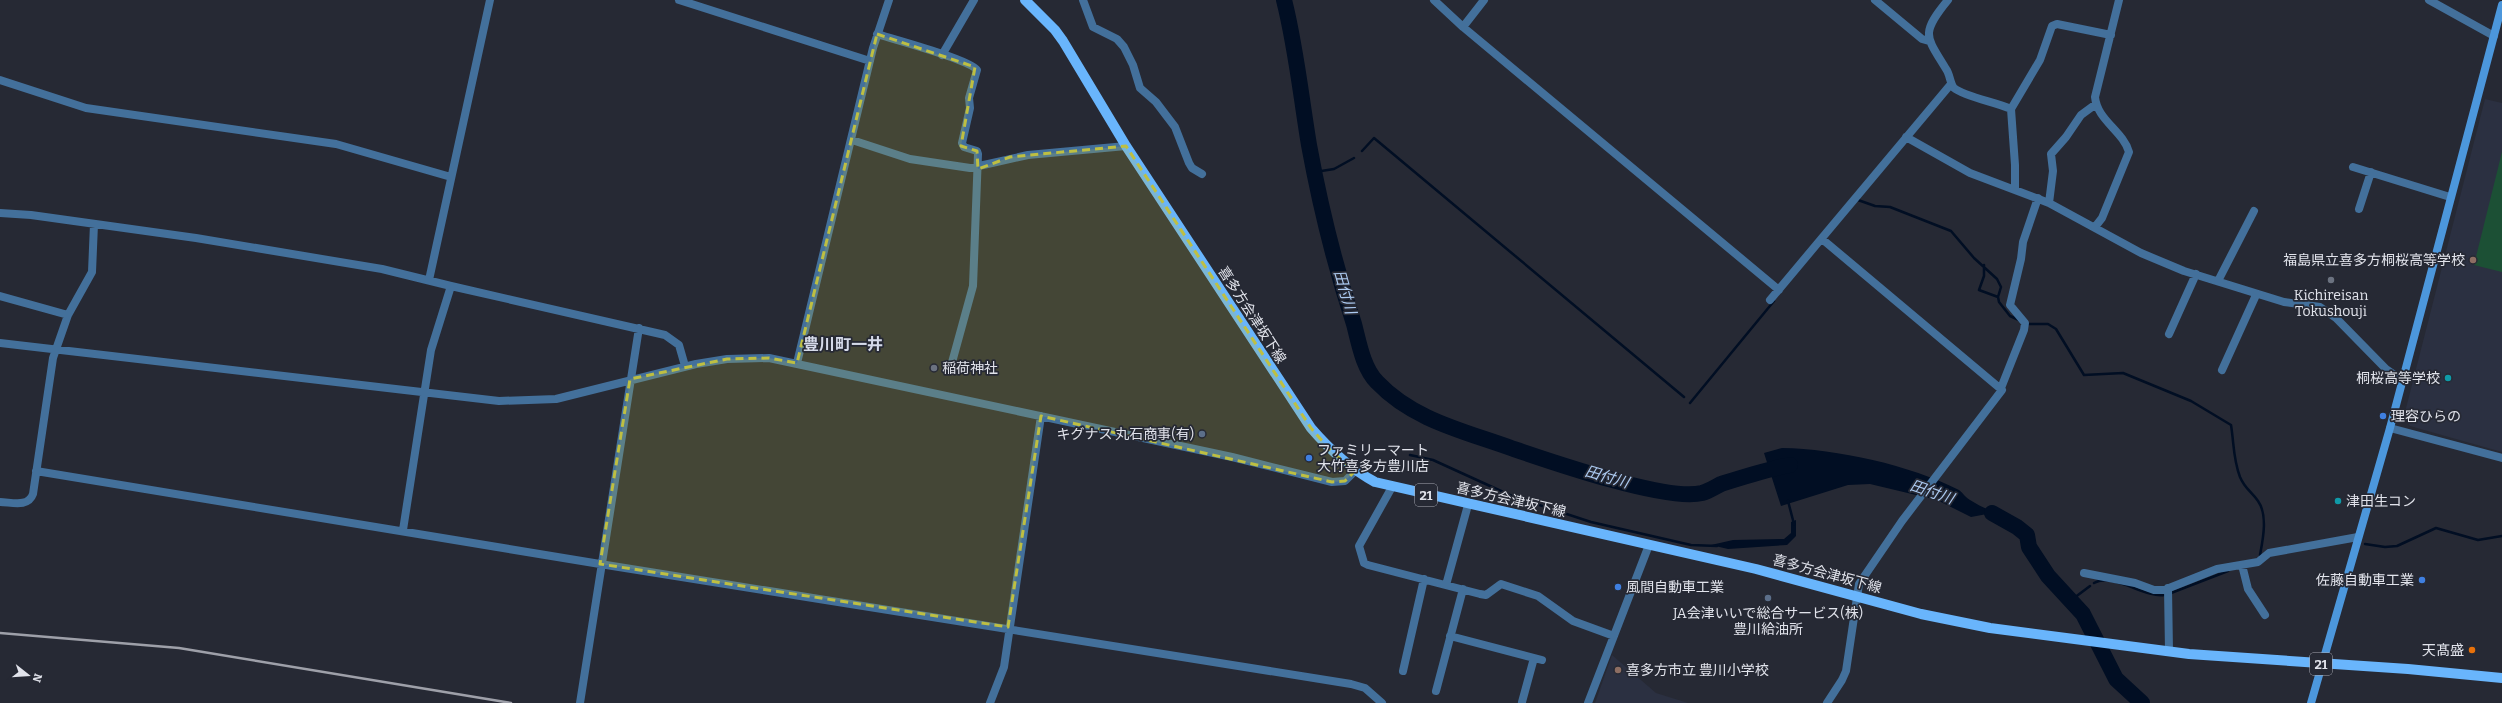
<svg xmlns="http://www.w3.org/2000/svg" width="2502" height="703" viewBox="0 0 2502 703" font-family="Bitter,'Noto Sans JP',serif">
	<rect width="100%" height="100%" fill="#262934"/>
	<!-- built -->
	<path fill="#2b3041" d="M 2485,99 L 2502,103 L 2502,452 L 2410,426 L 2404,416 Z
		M 1612,655 L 1656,693 L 1688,703 L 1595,703 Z"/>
	<!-- green -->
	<path fill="#1c5035" d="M 2502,152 L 2502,272 L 2474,265 Z"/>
	<!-- water -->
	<path fill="#010e23" d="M 1782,448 C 1837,449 1910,465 1959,490 C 1963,493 1966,498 1970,500 C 1985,510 2002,513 2014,527 L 1987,514 L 1971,517 L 1937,500 L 1870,484 L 1848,485 L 1781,506 L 1764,453 Z
		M 1796,520 L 1796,536 L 1787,545 L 1728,549 L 1711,545 L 1733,540 L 1784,539 L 1791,533 L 1791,522 Z"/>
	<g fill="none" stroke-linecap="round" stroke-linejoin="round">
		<!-- stream -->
		<path stroke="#010e23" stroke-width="2.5" d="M 1362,151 L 1374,138 L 1684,397
			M 1315,172 L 1334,169 L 1354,158
			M 1858,200 L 1875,206 L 1890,207 L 1951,231 L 1974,258 L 1997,279 L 2001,287 L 1998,297 L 1999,302 L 2010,316 L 2021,321
			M 1984,265 L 1984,276 L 1979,290 L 1998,297
			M 2027,324 L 2048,324 L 2056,329 L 2084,375 L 2123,373 L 2191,401 L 2231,425 C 2234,443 2233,459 2240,477 C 2245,489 2251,491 2258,501 C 2268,515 2263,539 2260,555
			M 1690,403 L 1774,301
			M 1410,455 L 1433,460 L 1512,496 L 1591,522 L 1691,545 L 1717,546
			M 1788,501 L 1794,524
			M 2365,544 L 2385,547 L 2397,546 L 2436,528 L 2478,540 L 2502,536
			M 2094,583 C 2112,572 2145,598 2164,595
			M 2171,593 L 2228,571
			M 2070,601 L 2090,586"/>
		<!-- river -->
		<path stroke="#010e23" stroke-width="16" d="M 1284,0 C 1296,47 1301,97 1309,145 C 1320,205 1335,266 1354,324 C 1359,343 1363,368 1377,382 C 1413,420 1464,431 1511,448 C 1549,461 1667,502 1702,493 C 1709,491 1715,487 1721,484 C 1743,477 1768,469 1790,465
			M 1992,513 L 2017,527 L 2027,535 L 2029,547 L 2048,576 L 2083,614 L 2116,679 L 2142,703"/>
		<!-- street -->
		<path stroke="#43709b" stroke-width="8" d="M 679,0 L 870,61
			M 1083,0 L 1093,27 L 1117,39 L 1124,47 L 1133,65 L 1140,88 L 1156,102 L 1175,127 L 1189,163 L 1192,168 L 1202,174
			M 1434,0 L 1463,27 L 1779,290
			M 1875,0 L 1922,39 L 1929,41
			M 1948,0 C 1920,34 1926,36 1946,69 C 1950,74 1950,84 1954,88 C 1965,97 1996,102 2011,109
			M 2429,0 L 2494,36
			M 1463,27 L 1484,0
			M 877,34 C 893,39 971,60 977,70 L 969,98 L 970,108 L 962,143 L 964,147 L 977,151 L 978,154 L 973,286 L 951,366
			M 942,55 L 974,0
			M 0,80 L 86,108 L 336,144 L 451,177
			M 1906,137 L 1970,173 L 2049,203 L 2141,253 L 2184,271 L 2284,302 L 2320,307 L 2336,318 L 2386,369 L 2402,380
			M 852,140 L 910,159 L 970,168 L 1028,155 L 1126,146
			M 2353,167 L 2450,197
			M 2015,189 L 2015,165 L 2011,109 L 2040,60 L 2052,26 L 2057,24 L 2111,35
			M 2049,203 L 2053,171 L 2051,154 L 2066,137 L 2081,115 L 2096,104
			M 2359,209 L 2371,172
			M 0,213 L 31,215 L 196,238 L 382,269 L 451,286 L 665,335 L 679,345 L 685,366
			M 2095,227 L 2102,218 L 2129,152 C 2123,131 2097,120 2095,97 L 2119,0
			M 1822,239 L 2002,390 L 1902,521 L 1859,584 L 1846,671 L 1842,680 L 1827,703
			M 429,280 L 490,0
			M 2218,281 L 2254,211
			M 0,296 L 68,315
			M 1770,300 L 1951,84
			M 2169,334 L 2196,274
			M 0,343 L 499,401 L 556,399 L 696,364 L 727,359 L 769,358 L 1232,457 L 1332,482 L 1345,481 L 1355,471
			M 797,363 L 873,48 L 889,0
			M 2222,370 L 2256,295
			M 2001,388 L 2024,330 L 2025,323 L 2010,305 L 2021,259 L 2023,242 L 2038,198
			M 2390,428 L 2502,458
			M 36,471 L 600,564 L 1351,684 L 1365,688 L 1382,703
			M 1392,487 L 1359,546 L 1364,563 L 1368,565 L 1480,594 L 1486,595 L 1501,584 L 1538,596 L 1573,621 L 1614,636
			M 0,502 C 11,502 28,508 33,494 L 53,358 L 68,315 L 92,272 L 94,224
			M 403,530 L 431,350 L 451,286
			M 2242,565 L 2248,589 L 2265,615
			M 2084,573 L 2135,583 L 2154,590 L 2164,590 L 2217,569 L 2258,562 L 2269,553 L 2358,537
			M 1446,585 L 1468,505
			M 2168,588 L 2169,651
			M 1450,636 L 1542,660
			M 1403,671 L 1424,579
			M 1436,691 L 1463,589
			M 1522,702 L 1534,658
			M 580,703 L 639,328
			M 990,703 L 1004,667 L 1041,416
			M 1588,703 L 1649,545"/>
		<!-- secondary -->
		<path stroke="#4c97dc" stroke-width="8" d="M 2311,703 L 2390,428 L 2502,5"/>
		<!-- primary -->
		<path stroke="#69b5fc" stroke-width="10" d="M 1025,0 L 1055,30 L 1063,41 L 1126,146 L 1311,428 C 1330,450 1349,468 1375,482 L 1756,569 L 1921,614 L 1990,628 L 2189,654 L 2408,669 L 2502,678"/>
		<!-- rail -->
		<path stroke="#9ea0a9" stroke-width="2.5" d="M 0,633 L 179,648 L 511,703"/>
	</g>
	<!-- marked area -->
	<path fill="#bebf42" fill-opacity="0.2" stroke="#bebf42" stroke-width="3" stroke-dasharray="8 5" stroke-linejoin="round" d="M 877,34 L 975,67 L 961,146 L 977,151 L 978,169 L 1010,157 L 1126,146 L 1311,428 L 1331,451 L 1355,471 L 1345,481 L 1332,482 L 1041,416 L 1008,627 L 600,564 L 630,379 L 727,359 L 769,358 L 797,363 Z"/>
	<!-- markers -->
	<g fill="#8d6e63" stroke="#262934" stroke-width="1.5">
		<circle cx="2473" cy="260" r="4"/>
		<circle cx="1618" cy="670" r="4"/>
	</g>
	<g fill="#6b7280" stroke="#262934" stroke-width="1.5">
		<circle cx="2331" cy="280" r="4"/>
		<circle cx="934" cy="368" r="4"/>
	</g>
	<g fill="#0f9aa8" stroke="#262934" stroke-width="1.5">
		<circle cx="2448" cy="378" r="4"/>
		<circle cx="2338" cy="501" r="4"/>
	</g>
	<g fill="#3f7fe0" stroke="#262934" stroke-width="1.5">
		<circle cx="2383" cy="416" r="4"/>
		<circle cx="1309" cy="458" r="4"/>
		<circle cx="2422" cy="580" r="4"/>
		<circle cx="1618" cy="587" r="4"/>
	</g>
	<g fill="#5c6f8a" stroke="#262934" stroke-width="1.5">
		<circle cx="1202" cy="434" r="4"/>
		<circle cx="1768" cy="598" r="4"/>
	</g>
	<circle fill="#e8710a" stroke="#262934" stroke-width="1.5" cx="2472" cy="650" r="4"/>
	<g text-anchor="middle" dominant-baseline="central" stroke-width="3.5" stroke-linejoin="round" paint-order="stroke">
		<!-- shield labels -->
		<g fill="#262934" stroke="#a9abb4" stroke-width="1">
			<rect x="1415" y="484" width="22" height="22" rx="3"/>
			<rect x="2310" y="653" width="22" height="22" rx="3"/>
		</g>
		<g font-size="13" font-weight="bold" fill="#e1e3eb">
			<text x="1426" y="495">21</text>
			<text x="2321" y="664">21</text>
		</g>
		<!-- poi labels -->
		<g font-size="14" fill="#e1e3eb" stroke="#262934" text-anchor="start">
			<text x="2465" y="260" text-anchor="end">福島県立喜多方桐桜高等学校</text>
			<text x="2331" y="295" text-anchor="middle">Kichireisan<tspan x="2331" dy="16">Tokushouji</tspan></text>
			<text x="942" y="368">稲荷神社</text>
			<text x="2440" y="378" text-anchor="end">桐桜高等学校</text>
			<text x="2391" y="416">理容ひらの</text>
			<text x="1194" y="434" text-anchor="end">キグナス 丸石商事(有)</text>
			<text x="1317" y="450">ファミリーマート<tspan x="1317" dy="16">大竹喜多方豊川店</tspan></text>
			<text x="2346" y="501">津田生コン</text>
			<text x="2414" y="580" text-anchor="end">佐藤自動車工業</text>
			<text x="1626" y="587">風間自動車工業</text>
			<text x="1768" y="613" text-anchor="middle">JA会津いいで総合サービス(株)<tspan x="1768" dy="16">豊川給油所</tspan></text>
			<text x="2464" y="650" text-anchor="end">天髙盛</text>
			<text x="1626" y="670">喜多方市立 豊川小学校</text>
		</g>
		<!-- street labels -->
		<g font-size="14" fill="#e1e3eb" stroke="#262934">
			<text transform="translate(1252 315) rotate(57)">喜多方会津坂下線</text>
			<text transform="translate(1511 500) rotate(13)">喜多方会津坂下線</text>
			<text transform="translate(1827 574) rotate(15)">喜多方会津坂下線</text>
		</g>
		<!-- water labels -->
		<g font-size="15" font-style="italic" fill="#accaf1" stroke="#262934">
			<text transform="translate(1345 292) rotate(74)">田付川</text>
			<text transform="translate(1607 477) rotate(16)">田付川</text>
			<text transform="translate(1932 492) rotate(19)">田付川</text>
		</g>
		<!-- quarter labels -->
		<g font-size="16" font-weight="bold" fill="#d5dae9" stroke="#262934">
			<text x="843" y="344">豊川町一井</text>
		</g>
	</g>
	<!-- north arrow -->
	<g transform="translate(28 675) rotate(107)" stroke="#262934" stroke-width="3" paint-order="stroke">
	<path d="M0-3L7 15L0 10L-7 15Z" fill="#e1e3eb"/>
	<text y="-6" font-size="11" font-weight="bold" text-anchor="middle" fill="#e1e3eb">N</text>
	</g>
</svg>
